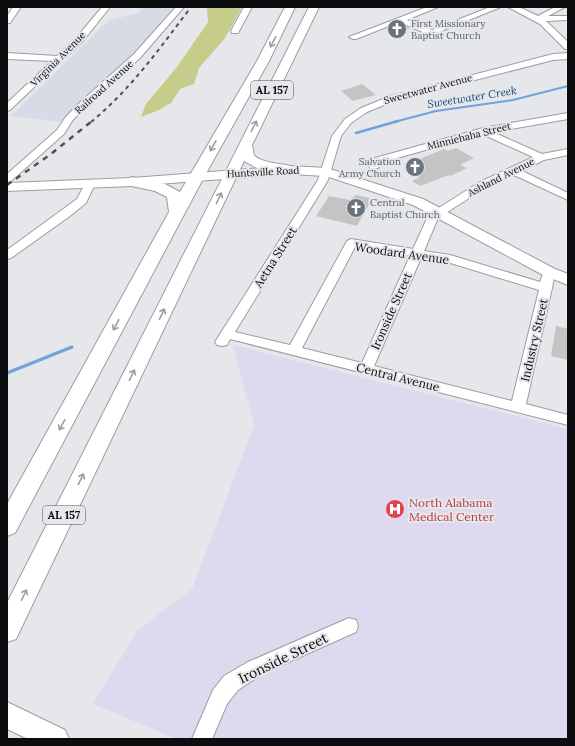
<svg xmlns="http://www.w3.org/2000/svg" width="575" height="746" viewBox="0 0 575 746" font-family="Lora,serif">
	<rect width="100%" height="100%" fill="#e5e7ea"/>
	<!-- built -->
	<path fill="#d6dbe5" d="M 142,7 L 174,7 L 127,61 L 73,110 L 62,122 L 11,116 L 109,20 L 139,13 Z"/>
	<!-- medical -->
	<path fill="#ded9ef" d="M 233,345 L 568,429 L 568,739 L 177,739 L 93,704 L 138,630 L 192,589 L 254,425 Z"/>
	<!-- green -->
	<path fill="#c6cc8a" d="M 207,7 L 242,7 L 225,38 L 199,68 L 194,84 L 180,89 L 171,103 L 159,110 L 141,117 L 146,104 L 177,67 L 208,22 Z"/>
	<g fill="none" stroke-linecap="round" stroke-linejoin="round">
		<!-- stream-far2 -->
		<path stroke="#73a1d9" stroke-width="2" d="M 394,122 L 436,111 L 513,100 L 568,86"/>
		<!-- stream-far1 -->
		<path stroke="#73a1d9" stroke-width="2.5" d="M 356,133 L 398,121"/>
		<!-- stream -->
		<path stroke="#73a1d9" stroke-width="3" d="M 7,373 L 72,347"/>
	</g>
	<!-- building -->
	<path fill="#c6c3c5" d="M 397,24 L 399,24 L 410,28 L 398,33 L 387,28 Z
		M 362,84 L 376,95 L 353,101 L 341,91 Z
		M 456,148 L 474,158 L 460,165 L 467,168 L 450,176 L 449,175 L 420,186 L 412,181 L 420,177 L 404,168 L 418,161 L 417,160 L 444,149 L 448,151 Z
		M 356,195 L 370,198 L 368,200 L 371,201 L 357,226 L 316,216 L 329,196 L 350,200 Z
		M 556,326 L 568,329 L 568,360 L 551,356 Z"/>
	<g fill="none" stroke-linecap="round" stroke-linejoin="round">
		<!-- minor casing -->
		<g stroke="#9c9da1" stroke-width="2">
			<path id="minor" d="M 13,7 L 21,7 L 10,23 L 7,23 L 7,16 Z
				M 102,7 L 110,7 L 83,41 L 10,110 L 7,111 L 7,103 L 52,61 L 7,59 L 7,53 L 57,56 L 77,37 Z
				M 176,7 L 184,7 L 140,58 L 81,111 L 72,121 L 64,134 L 11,181 L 7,182 L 7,174 L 57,130 L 65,118 L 75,107 L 134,54 Z
				M 244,7 L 252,7 L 238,33 L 232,33 L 231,31 Z
				M 427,7 L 438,7 L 407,20 L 432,30 L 490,7 L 501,7 L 419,40 L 415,38 L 425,33 L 399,22 L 356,39 L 353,39 L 349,37 Z
				M 508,7 L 519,7 L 538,16 L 555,7 L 565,7 L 548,16 L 568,16 L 568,20 L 546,21 L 568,42 L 568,49 L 565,49 L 540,24 Z
				M 568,53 L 568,59 L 553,60 L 394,101 L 367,112 L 351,123 L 341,136 L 328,180 L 235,332 L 290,345 L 347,241 L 351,239 L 413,249 L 429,214 L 480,182 L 533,157 L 482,134 L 383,162 L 378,168 L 370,168 L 369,166 L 375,158 L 483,128 L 568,113 L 568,119 L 493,132 L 542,154 L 568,149 L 568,155 L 544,160 L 522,171 L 568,193 L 568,200 L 514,175 L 488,186 L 438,218 L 424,251 L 450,255 L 540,282 L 545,269 L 553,269 L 555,272 L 552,288 L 526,404 L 568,415 L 568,425 L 230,339 L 227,345 L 222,346 L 217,345 L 215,342 L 318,180 L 332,136 L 345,119 L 361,108 L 388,97 L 553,54 ZM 355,247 L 410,256 L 362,363 L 302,348 ZM 421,258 L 444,261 L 539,290 L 512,401 L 374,366 Z
				M 90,181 L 95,184 L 86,203 L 70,216 L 11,258 L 7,259 L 7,250 L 77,199 L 85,184 Z
				M 349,618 L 356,620 L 358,626 L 356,632 L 262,674 L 238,690 L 227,704 L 212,739 L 192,739 L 213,690 L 224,676 L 248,662 Z"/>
		</g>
		<!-- major casing -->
		<g stroke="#9c9da1" stroke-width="2">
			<path id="major" d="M 290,166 L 327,168 L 423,199 L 555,269 L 568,274 L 568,285 L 543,275 L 413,205 L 326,176 L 290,174 L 132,186 L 7,191 L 7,183 L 132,178 Z
				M 7,702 L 65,730 L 69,739 L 28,739 L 7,729 Z"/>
		</g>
		<!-- highway casing -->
		<g stroke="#9c9da1" stroke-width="2">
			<path id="highway" d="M 285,7 L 295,7 L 269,61 L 204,177 L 15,533 L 7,536 L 7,504 L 169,212 L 167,197 L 155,191 L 127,185 L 124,182 L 127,179 L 132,177 L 165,184 L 180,192 L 257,61 Z
				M 309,7 L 319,7 L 252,145 C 253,148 253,152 254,155 C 259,163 286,164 295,167 L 297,170 L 295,173 L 290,174 L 257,168 L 244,161 L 16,639 L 7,642 L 7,603 Z"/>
		</g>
		<!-- minor -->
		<use href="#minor" fill="#fff" fill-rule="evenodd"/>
		<!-- major -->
		<use href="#major" fill="#fff" fill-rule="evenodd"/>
		<!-- highway -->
		<use href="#highway" fill="#fff" fill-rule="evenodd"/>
		<!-- rail-far1 -->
		<path stroke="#505153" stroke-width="2" stroke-dasharray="4 4" stroke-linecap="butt" d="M 91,122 C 131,89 160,48 191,7"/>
		<!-- rail -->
		<path stroke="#505153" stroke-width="2.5" stroke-dasharray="5.5 5.5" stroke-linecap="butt" d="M 7,185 L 51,154 L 92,121"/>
	</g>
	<!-- one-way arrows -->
	<defs><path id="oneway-shaft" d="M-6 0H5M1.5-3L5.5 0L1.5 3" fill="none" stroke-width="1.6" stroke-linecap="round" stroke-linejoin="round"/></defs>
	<g stroke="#9e9e9f">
		<use href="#oneway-shaft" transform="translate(273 42) rotate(118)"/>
		<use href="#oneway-shaft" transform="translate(254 126) rotate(-63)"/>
		<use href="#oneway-shaft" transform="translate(213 146) rotate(119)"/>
		<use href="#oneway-shaft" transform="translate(219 198) rotate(-64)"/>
		<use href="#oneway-shaft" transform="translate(162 314) rotate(-64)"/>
		<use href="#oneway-shaft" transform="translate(116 325) rotate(118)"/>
		<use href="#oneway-shaft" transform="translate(132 375) rotate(-64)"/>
		<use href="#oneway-shaft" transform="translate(62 425) rotate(118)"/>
		<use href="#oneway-shaft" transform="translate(81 479) rotate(-64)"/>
		<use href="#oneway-shaft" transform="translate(24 595) rotate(-64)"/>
	</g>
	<!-- icons -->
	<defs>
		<g id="church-disc" transform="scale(1)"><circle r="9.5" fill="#6b7280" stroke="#e5e7ea"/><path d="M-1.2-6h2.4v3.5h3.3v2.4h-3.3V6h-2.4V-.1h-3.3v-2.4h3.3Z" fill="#fff"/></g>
		<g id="hospital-disc" transform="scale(1)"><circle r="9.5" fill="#e0444e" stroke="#e5e7ea"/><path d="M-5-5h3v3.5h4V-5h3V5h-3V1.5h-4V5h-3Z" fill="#fff"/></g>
	</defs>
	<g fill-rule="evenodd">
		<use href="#church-disc" x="397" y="29"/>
		<use href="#church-disc" x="415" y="167"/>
		<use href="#church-disc" x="356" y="208"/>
		<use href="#hospital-disc" x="395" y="509"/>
	</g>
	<g text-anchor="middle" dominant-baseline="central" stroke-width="4" stroke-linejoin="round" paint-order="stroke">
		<!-- far-worship labels -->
		<g font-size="10" fill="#5b616d" stroke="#e5e7ea" text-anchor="start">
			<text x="411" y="23">First Missionary<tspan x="411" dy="12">Baptist Church</tspan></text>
			<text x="401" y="161" text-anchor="end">Salvation<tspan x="401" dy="12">Army Church</tspan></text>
			<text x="370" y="202">Central<tspan x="370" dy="12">Baptist Church</tspan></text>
		</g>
		<!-- far-street labels -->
		<g font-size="10" fill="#0c0d0e" stroke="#e5e7ea">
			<text transform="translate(58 59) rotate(-45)">Virginia Avenue</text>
			<text transform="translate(104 87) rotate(-42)">Railroad Avenue</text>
			<text transform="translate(428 89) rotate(-15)">Sweetwater Avenue</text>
			<text transform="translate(469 136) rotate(-14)">Minniehaha Street</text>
			<text transform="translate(263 172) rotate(-3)">Huntsville Road</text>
			<text transform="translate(501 177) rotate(-27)">Ashland Avenue</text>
		</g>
		<!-- shield labels -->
		<g fill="#e5e7ea" stroke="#4d4e50" stroke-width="1">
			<rect x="251" y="81" width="42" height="18" rx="3"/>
			<rect x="43" y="506" width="42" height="18" rx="3"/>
		</g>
		<g font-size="11" font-weight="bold" fill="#0c0d0e">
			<text x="272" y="90">AL 157</text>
			<text x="64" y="515">AL 157</text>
		</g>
		<!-- far-water labels -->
		<g font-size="11" font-style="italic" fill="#164578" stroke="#e5e7ea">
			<text transform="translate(472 97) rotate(-9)">Sweetwater Creek</text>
		</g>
		<!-- street labels -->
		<g font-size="12" fill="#0c0d0e" stroke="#e5e7ea">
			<text transform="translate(402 253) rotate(8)">Woodard Avenue</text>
			<text transform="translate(275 257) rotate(-58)">Aetna Street</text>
			<text transform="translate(391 311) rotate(-66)">Ironside Street</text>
			<text transform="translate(534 340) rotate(-77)">Industry Street</text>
			<text transform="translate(398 377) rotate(14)">Central Avenue</text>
		</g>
		<!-- health labels -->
		<g font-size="12" fill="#be3a42" stroke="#e5e7ea" text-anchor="start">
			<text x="409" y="502">North Alabama<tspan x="409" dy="14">Medical Center</tspan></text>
		</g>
		<!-- near-street labels -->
		<g font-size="14" fill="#0c0d0e" stroke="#e5e7ea">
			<text transform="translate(283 658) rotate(-26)">Ironside Street</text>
		</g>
	</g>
	<!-- border -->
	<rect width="575" height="746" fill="none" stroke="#0c0d0e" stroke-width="16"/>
</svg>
